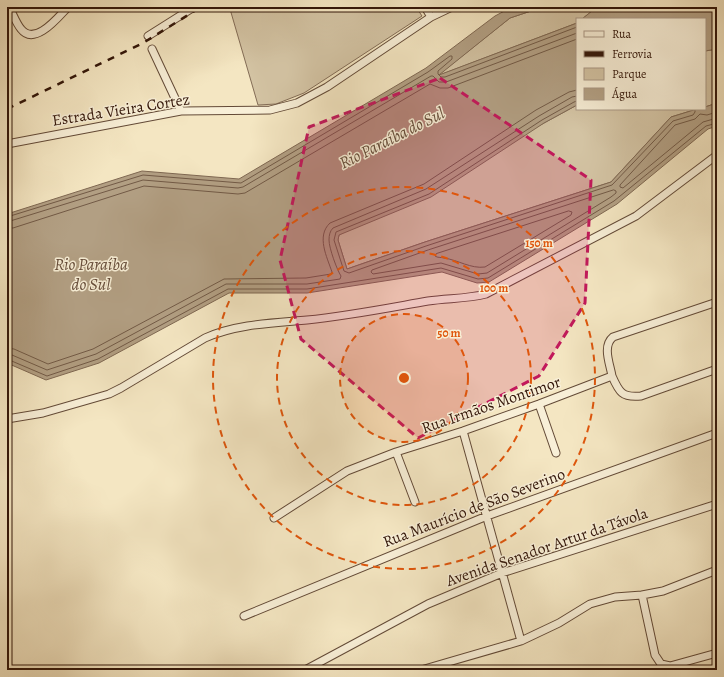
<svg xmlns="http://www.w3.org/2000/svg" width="724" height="677" viewBox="0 0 724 677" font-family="Alegreya,serif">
	<rect width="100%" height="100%" fill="#f4e6c2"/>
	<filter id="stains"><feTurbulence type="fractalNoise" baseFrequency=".005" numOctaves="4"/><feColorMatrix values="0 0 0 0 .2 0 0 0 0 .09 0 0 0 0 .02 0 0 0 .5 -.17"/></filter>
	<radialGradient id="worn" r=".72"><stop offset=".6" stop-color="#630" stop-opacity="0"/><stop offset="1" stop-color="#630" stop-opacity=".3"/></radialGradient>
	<!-- green -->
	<path fill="#d3c3a3" stroke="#836c56" d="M 232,7 L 416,7 L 422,16 L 304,93 L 276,104 L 258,105 L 230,9 Z
		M 543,7 L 597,7 L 582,19 L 577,19 L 577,23 L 437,76 L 510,18 Z
		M 717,49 L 717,103 L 705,107 L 705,51 Z
		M 577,105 L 577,109 L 697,109 L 671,117 L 611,182 L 425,242 L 347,269 L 338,240 L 339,235 Z"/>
	<!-- water -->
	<path fill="#b29f83" stroke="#7f6852" d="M 512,7 L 543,7 L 510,18 L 439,75 L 577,23 L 577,105 L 544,123 L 431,197 L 339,235 L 338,240 L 347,269 L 425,242 L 611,182 L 671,117 L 697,109 L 705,109 L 705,107 L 717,103 L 717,126 L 708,129 L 617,204 L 489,282 L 477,283 L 442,272 L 307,293 L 229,293 L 99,363 L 46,380 L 7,363 L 7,214 L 142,171 L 239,179 L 426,68 L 495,16 Z
		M 597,7 L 717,7 L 717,49 L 705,51 L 705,19 L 582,19 Z"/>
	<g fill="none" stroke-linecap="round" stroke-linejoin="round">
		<!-- shore -->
		<path stroke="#725a46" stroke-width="1" d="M 577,101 L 574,102 L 542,120 L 429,194 L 336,232 L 334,240 L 344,271 L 349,273 L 426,246 L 612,185 L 673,121 L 693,115 L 695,112 L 695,109
			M 717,112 L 707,115 L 700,114 L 695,119 L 675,125 L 620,185 L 620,187 L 623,188 L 703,122 L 717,118
			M 614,190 L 616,191 L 616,193 L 611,197 L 487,273 L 478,274 L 441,263 L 373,274 L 371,272 L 372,270 L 428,250 Z
			M 569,211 L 572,212 L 571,215 L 485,267 C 471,269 458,260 444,258 C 440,257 438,258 435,256 L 436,254 Z
			M 7,217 L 143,175 L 241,183 L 428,72 L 450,56 L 452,56 L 452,59 L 438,71 L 438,74 L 441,77 L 445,77 L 577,27
			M 7,222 L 143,180 L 238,188 L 243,187 L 431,76 L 433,76 L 439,82 L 446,82 L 577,33
			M 7,228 L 13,228 L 144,186 L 238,194 L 245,193 L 430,84 L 440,88 L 448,88 L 577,39
			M 7,348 L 14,349 L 48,364 L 93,349 L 224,279 L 306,278 L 331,274 L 332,272 C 327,257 316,236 330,223 L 424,184 L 536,110 L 569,92 L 577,90
			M 7,354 L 12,355 L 47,370 L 96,354 L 226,284 L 307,284 L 340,279 L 341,276 C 337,270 329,248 329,240 C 329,235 330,231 333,228 L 426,189 L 539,116 L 572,97 L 577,96
			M 7,359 L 47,376 L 98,359 L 228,289 L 307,289 L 441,268 L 478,279 L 488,278 L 614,201 L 706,126 L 717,123"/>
		<!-- minor casing -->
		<g stroke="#634a37" stroke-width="9">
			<path id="minor" d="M 9,7 C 13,14 16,23 21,29 C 35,47 59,16 68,7
				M 425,7 L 431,17
				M 148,36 L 194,7
				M 152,49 L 181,111
				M 7,144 L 181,111 L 270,110 L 297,103 L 327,87 L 431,17 L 452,7
				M 612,376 C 610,364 602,346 613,337 L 717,302
				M 539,404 L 556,453
				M 7,419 L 43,413 L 109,394 L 121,388 L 205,338 C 236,324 273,323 307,320 C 348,316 388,308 428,301 C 447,298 467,299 486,294 L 636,216 L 717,155
				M 463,431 L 521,641
				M 396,452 L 415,502
				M 274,518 L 347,471 L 396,452 L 463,431 L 539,404 L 612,376 C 619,392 622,398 641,396 L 717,369
				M 642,595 L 655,655 L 661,664 L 670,666 L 717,653
				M 244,616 L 487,516 L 717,433
				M 305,670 L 428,604 L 502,573 L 717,504
				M 421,670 L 521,641 L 559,623 L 590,604 L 615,597 L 642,595 L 663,591 L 717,570"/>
		</g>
		<!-- minor -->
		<use href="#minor" stroke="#f8efd7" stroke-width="7"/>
		<!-- rail -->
		<path stroke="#331609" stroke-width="2.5" stroke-dasharray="7 7" stroke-linecap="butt" d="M 7,109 L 143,43 L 201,7"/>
	</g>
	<!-- marked area -->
	<path fill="#c2185b" fill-opacity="0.2" stroke="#c2185b" stroke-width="3" stroke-dasharray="8 5" stroke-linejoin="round" d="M 440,78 L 591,180 L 585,303 L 539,376 L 418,438 L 301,339 L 280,260 L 309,127 Z"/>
	<!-- distance rings -->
	<circle cx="404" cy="378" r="64" fill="#df560c" fill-opacity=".12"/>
	<g fill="none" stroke="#df560c" stroke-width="2" stroke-dasharray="7 5">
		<circle cx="404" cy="378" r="64"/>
		<circle cx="404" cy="378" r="127"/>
		<circle cx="404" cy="378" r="191"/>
	</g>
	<g text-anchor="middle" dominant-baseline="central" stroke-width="3" stroke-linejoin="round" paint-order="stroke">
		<!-- street labels -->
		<g font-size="16" fill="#331609" stroke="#f8efd7">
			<text transform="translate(121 110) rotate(-9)">Estrada Vieira Cortez</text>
			<text transform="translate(491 405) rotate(-19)">Rua Irmãos Montimor</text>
			<text transform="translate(474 508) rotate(-21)">Rua Maurício de São Severino</text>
			<text transform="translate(547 547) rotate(-19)">Avenida Senador Artur da Távola</text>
		</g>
		<!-- water labels -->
		<g font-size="17" font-style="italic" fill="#664d3a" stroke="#f8efd7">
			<text transform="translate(392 138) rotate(-27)">Rio Paraíba do Sul</text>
			<text x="91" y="264">Rio Paraíba<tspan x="91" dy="20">do Sul</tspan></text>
		</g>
	</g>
	<circle cx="404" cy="378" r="6" fill="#df560c" stroke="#f8efd7" stroke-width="2"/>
	<g font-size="12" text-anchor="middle" font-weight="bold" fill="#df560c" stroke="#f8efd7" stroke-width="3" stroke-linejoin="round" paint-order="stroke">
		<text x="539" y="247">150 m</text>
		<text x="494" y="292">100 m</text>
		<text x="449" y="337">50 m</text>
	</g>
	<!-- margin -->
	<rect width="724" height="677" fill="none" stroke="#f4e6c2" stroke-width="24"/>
	<rect x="8" y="8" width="708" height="661" fill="none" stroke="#331609" stroke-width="2"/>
	<rect x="12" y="12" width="700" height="653" fill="none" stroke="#331609"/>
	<!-- legend -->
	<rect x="576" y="18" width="130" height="92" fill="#f8efd7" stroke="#a99885"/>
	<rect x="584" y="31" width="20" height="6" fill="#f8efd7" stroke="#a99885"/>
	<text x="612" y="38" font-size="12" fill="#331609">Rua</text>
	<rect x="584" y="51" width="20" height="6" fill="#331609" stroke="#a99885"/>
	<text x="612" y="58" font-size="12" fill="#331609">Ferrovia</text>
	<rect x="584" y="68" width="20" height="12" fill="#d3c3a3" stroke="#a99885"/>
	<text x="612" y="78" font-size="12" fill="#331609">Parque</text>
	<rect x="584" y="88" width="20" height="12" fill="#b29f83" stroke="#a99885"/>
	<text x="612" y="98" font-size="12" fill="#331609">Água</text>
	<rect width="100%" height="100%" filter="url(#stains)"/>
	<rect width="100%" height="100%" fill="url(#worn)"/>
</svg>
